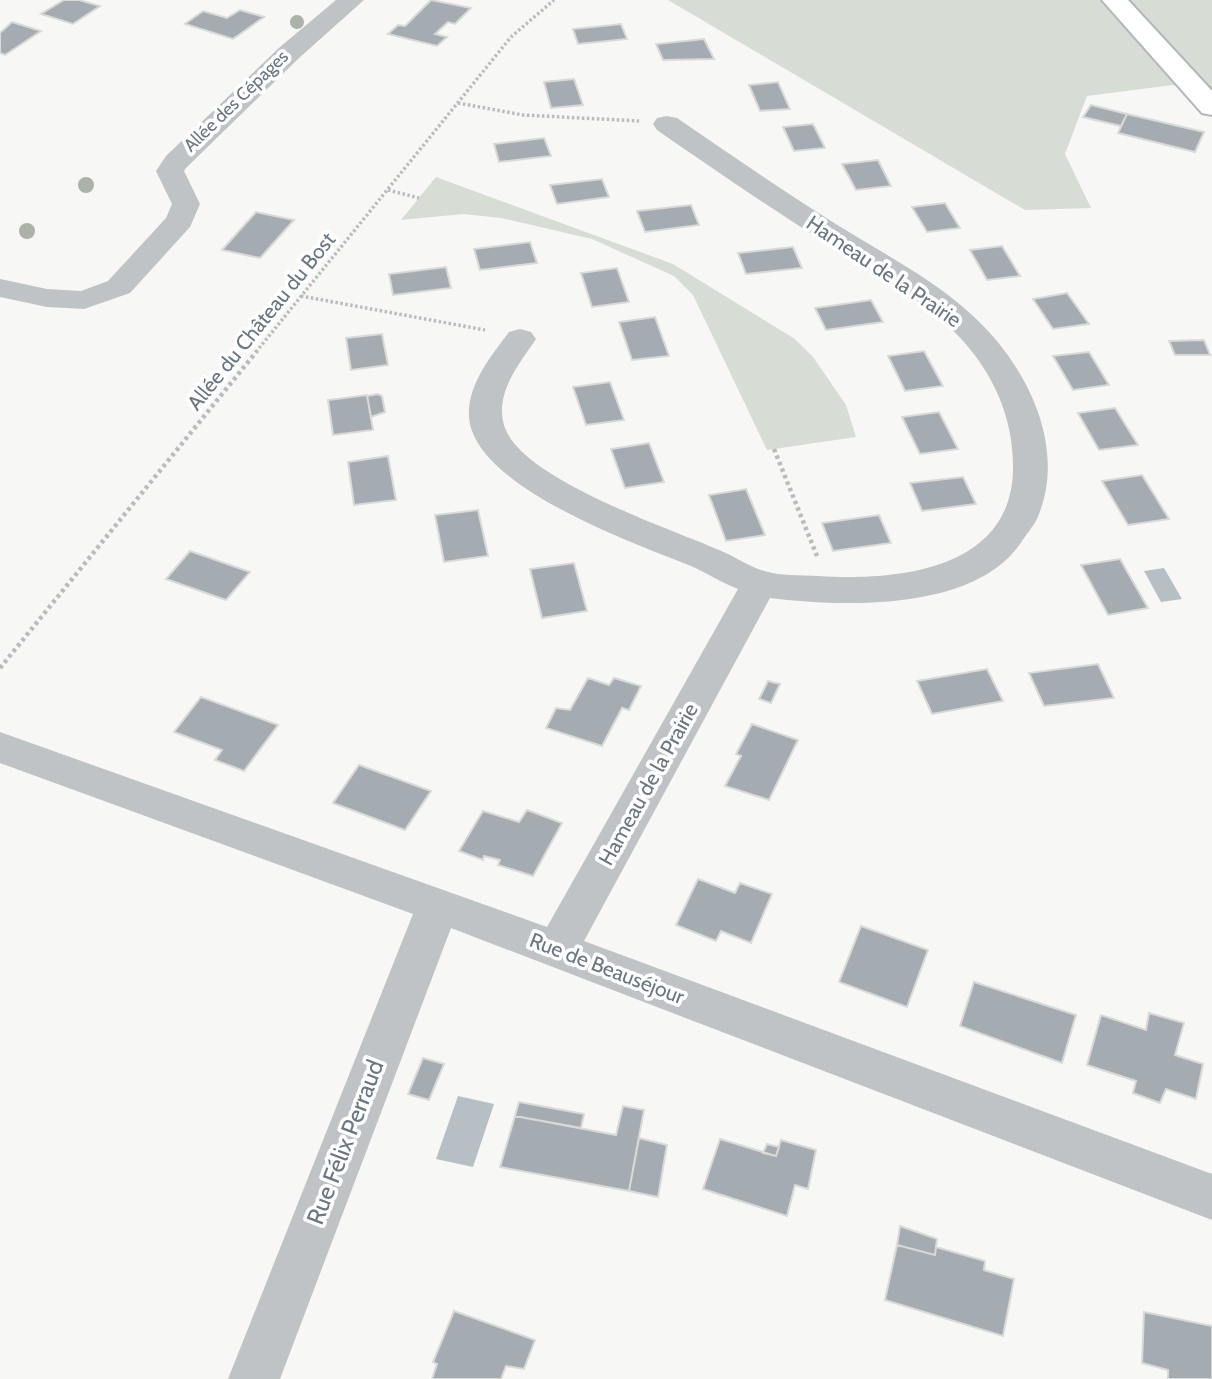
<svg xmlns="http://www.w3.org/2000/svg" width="1212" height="1379" viewBox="0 0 1212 1379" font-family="Cabin,sans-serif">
	<rect width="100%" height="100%" fill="#f7f7f5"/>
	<!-- green -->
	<path fill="#d7dcd5" d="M 668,0 L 1212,0 L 1212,94 L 1173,85 L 1087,96 L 1065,154 L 1091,208 L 1025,210 Z
		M 436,177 L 673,264 L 795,339 L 813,357 L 846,405 L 856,437 L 767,450 L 693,295 L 674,276 L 592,239 L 501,218 L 463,214 L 401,220 Z"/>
	<!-- water -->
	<path fill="#b6c0c4" d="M 1164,568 L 1182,599 L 1161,602 L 1144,571 Z
		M 458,1096 L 494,1104 L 473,1167 L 436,1159 Z"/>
	<!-- building -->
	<path fill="#a5acb1" stroke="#d9d9d7" stroke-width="2" d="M 64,0 L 79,0 L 100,6 L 73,24 L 41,14 Z
		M 431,0 L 471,8 L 455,24 L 448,22 L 435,34 L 447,37 L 437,46 L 388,34 L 398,25 L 405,26 Z
		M 240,10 L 264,17 L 233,39 L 185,24 L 203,11 L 227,18 Z
		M 12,22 L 41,31 L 5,55 L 0,53 L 0,33 Z
		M 621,24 L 627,39 L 578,44 L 573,29 Z
		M 704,39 L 714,59 L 663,60 L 656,44 Z
		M 574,79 L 583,105 L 551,108 L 544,82 Z
		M 778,82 L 790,109 L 760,111 L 749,85 Z
		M 1091,105 L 1127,114 L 1121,126 L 1083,117 Z
		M 1127,114 L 1204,132 L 1195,152 L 1118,133 Z
		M 813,124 L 825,148 L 794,151 L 783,127 Z
		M 544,138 L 551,156 L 499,162 L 494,144 Z
		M 878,160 L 891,186 L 856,190 L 842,164 Z
		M 602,179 L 609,197 L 557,204 L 550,185 Z
		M 945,203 L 960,228 L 927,232 L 912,207 Z
		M 691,205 L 699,225 L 645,232 L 637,211 Z
		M 256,212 L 294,220 L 260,258 L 222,250 Z
		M 530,242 L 537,263 L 480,270 L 474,249 Z
		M 1002,246 L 1020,276 L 987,280 L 970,250 Z
		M 793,247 L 802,268 L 746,274 L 738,253 Z
		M 446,267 L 451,288 L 393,295 L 389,274 Z
		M 617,268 L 629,302 L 592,307 L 581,273 Z
		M 1067,293 L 1089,324 L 1053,329 L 1033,299 Z
		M 871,300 L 883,322 L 826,330 L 815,308 Z
		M 655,317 L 669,356 L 632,360 L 619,322 Z
		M 382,334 L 388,365 L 351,370 L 346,338 Z
		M 1204,340 L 1210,355 L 1175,355 L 1169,341 Z
		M 924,351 L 943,386 L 905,391 L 888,356 Z
		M 1089,352 L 1109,385 L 1073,390 L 1053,356 Z
		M 610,382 L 624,420 L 586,425 L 573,387 Z
		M 378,394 L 382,396 L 385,412 L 371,417 L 367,396 Z
		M 367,395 L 373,430 L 333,435 L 328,400 Z
		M 1115,408 L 1138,445 L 1099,450 L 1078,413 Z
		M 939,412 L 958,449 L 920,454 L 902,417 Z
		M 649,443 L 664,482 L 625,488 L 611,449 Z
		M 388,456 L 396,500 L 354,505 L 348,462 Z
		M 1142,475 L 1169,519 L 1128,525 L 1102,481 Z
		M 963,477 L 976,504 L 922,511 L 910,483 Z
		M 746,489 L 765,535 L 726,541 L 709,495 Z
		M 478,510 L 488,556 L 444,562 L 435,515 Z
		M 879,515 L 891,543 L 833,551 L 822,523 Z
		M 190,551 L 250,572 L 226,600 L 166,579 Z
		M 1120,559 L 1148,608 L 1108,615 L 1081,565 Z
		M 574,563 L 587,611 L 542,618 L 530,569 Z
		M 1098,664 L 1114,698 L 1044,706 L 1029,673 Z
		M 987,669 L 1003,701 L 932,714 L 917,681 Z
		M 588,678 L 609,685 L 614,678 L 641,686 L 629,710 L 622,708 L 602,746 L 546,728 L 556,708 L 570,710 Z
		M 768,681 L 780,684 L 771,703 L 759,699 Z
		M 201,697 L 278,725 L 244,771 L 215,760 L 222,750 L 174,732 Z
		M 752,724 L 798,740 L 769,800 L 725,786 L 741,756 L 736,754 Z
		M 359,765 L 431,791 L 405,830 L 333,803 Z
		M 527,810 L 562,823 L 533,876 L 498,865 L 500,860 L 484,856 L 483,860 L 459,851 L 483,811 L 519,822 Z
		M 698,879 L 735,893 L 740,883 L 772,894 L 751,943 L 721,931 L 716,941 L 676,925 Z
		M 861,926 L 928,950 L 907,1007 L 839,982 Z
		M 974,982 L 1076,1015 L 1062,1063 L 960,1026 Z
		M 1149,1013 L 1184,1023 L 1175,1055 L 1203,1064 L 1196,1099 L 1166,1089 L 1160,1103 L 1133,1093 L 1136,1081 L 1087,1065 L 1101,1015 L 1146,1030 Z
		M 423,1058 L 444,1064 L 429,1100 L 408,1094 Z
		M 519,1102 L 584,1114 L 581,1128 L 515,1116 Z
		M 623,1106 L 644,1110 L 629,1191 L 500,1167 L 515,1116 L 616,1135 Z
		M 639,1138 L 667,1145 L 658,1197 L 629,1191 Z
		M 720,1139 L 776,1156 L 781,1140 L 816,1150 L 808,1189 L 795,1185 L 787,1216 L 703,1189 Z
		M 767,1144 L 779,1147 L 776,1156 L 763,1153 Z
		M 900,1226 L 937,1239 L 935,1255 L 897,1245 Z
		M 897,1245 L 935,1255 L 936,1247 L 985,1261 L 984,1270 L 1014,1279 L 1003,1336 L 885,1300 Z
		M 454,1311 L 535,1340 L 524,1369 L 506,1366 L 501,1379 L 432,1379 L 437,1364 L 433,1362 Z
		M 1144,1312 L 1212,1326 L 1212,1379 L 1168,1379 L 1168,1370 L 1142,1363 Z"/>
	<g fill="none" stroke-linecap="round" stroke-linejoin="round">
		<!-- secondary casing -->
		<g stroke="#b2b6ba" stroke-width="4">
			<path id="secondary" d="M 1102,0 L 1128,0 L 1212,91 L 1212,115 L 1202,113 Z"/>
		</g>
		<!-- path-far1 -->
		<path stroke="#b9bcbe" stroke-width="3.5" stroke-dasharray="2.5 2.5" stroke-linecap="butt" d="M 458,103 L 523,115 L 639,121
			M 388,190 L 419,198
			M 301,296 L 485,330
			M 256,352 L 511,37 L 554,0"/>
		<!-- path -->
		<path stroke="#b9bcbe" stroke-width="4.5" stroke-dasharray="3.5 3.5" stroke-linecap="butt" d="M 774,449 L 817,556
			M 0,668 L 257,351"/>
		<!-- minor -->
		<path fill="#bfc3c6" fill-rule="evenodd" d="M 336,0 L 364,0 L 299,58 L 186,168 L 184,171 L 200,204 L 190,227 L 130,293 L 84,309 L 47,307 L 0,297 L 0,279 L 47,289 L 81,291 L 108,281 L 166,218 L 172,204 L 156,171 L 166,156 L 280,47 Z
			M 667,116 L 677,118 C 728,153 779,188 831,221 C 878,251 931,277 972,315 C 1024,362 1067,443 1039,514 C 1036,523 1028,532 1022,541 C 977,612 843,607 770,598 L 584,941 L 1212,1174 L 1212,1220 L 451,928 L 280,1379 L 228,1379 L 413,914 L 0,763 L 0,732 L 547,927 L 738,589 C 722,583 707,573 691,566 C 634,543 474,487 469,417 C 467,385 491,356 509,332 L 520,329 L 531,332 L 536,339 C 519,364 493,395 505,428 C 524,480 669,528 719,550 C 734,556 748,566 764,571 C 780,576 801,575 818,576 C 895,581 1011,571 1013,470 C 1014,422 996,378 964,342 C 929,302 879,277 835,249 C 775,211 716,171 657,130 L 653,124 L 657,118 Z"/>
		<!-- secondary -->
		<use href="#secondary" fill="#fff" fill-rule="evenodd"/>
	</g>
	<!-- trees -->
	<g fill="#abb2a7">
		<circle cx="297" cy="22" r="7"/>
		<circle cx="86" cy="185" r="8"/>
		<circle cx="27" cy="231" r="8"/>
	</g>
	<g text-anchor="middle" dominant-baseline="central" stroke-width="7" stroke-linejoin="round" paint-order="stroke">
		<!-- far-street labels -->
		<g font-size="18" fill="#6a7782" stroke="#fff">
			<text transform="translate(236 101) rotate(-44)">Allée des Cépages</text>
		</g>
		<!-- street labels -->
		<g font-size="21" fill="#6a7782" stroke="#fff">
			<text transform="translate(884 271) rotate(34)">Hameau de la Prairie</text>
			<text transform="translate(261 321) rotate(-51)">Allée du Château du Bost</text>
			<text transform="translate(648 784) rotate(-61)">Hameau de la Prairie</text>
			<text transform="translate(607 968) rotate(21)">Rue de Beauséjour</text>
		</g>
		<!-- near-street labels -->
		<g font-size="24" fill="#6a7782" stroke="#fff">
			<text transform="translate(345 1142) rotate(-69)">Rue Félix Perraud</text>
		</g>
	</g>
</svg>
